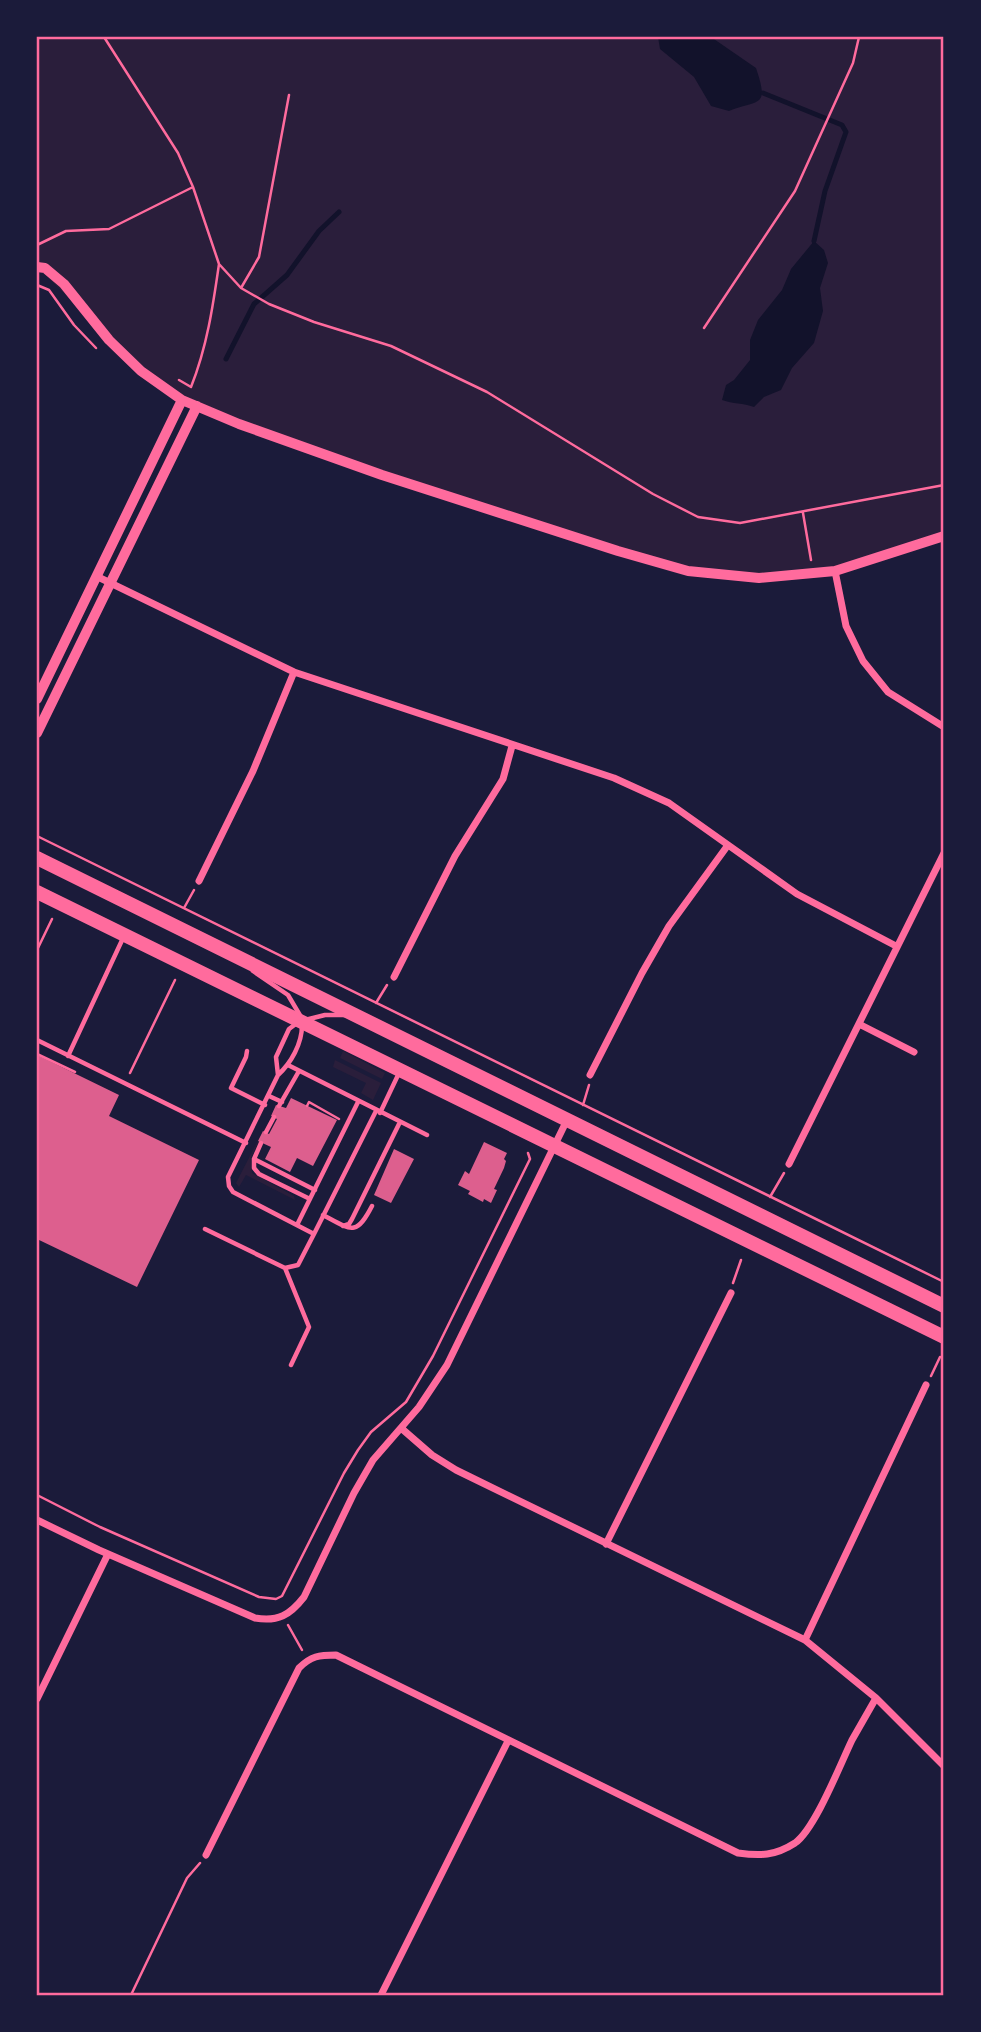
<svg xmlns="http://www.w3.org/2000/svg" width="981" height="2032" viewBox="0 0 981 2032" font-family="Rubik,sans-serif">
	<rect width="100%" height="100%" fill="#1b1b3a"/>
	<!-- green -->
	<path fill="#2a1e3b" d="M 37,37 L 944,37 L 944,535 L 861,564 L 770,579 L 678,569 L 212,415 L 156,382 L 37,267 Z
		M 343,1051 L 385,1073 L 382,1079 L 340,1058 Z
		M 335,1060 L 381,1083 L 373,1100 L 361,1093 L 366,1083 L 333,1067 Z
		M 266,1125 L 251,1158 L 252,1173 L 294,1196 L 295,1200 L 246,1175 L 239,1187 L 236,1183 Z"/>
	<!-- water -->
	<path fill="#12122b" d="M 658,37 L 711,37 L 756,68 C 770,109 758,99 729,111 L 711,106 L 694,77 L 660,49 Z
		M 814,241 L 824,250 L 828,263 L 820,288 L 823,311 L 814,343 L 792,368 L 781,390 L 764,397 L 754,407 C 743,403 733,404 722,400 L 726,385 L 734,380 L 750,360 L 750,340 L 758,320 L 782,290 L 791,269 Z"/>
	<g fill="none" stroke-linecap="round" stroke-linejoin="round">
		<!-- stream -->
		<path stroke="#12122b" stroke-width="5" d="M 763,93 L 842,125 L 846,132 L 825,191 L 814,241
			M 226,359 L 254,304 L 287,275 L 319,231 L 339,212"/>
	</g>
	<!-- building -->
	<path fill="#dd5f8e" d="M 37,1055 L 119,1095 L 109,1116 L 199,1160 L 137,1287 L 37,1239 Z
		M 291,1098 L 337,1120 L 313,1166 L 297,1158 L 290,1172 L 265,1159 L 271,1147 L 258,1141 L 263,1131 L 269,1134 L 277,1119 L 271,1116 L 276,1105 L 286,1108 Z
		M 484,1142 L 507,1153 L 504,1159 L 506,1161 L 504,1168 L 494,1189 L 497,1190 L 491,1203 L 484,1199 L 483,1202 L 468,1194 L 470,1191 L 458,1185 L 465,1171 L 469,1174 Z
		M 394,1149 L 414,1159 L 391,1203 L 374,1195 Z"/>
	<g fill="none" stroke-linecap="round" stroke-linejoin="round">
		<!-- path -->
		<path stroke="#ff6b9d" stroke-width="2.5" d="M 104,37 L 178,153 L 193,187 L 219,264 L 241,288 L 269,304 L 314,322 L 391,346 L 487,392 L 653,494 L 698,517 L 740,523 L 944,485
			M 37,245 L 66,231 L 109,229 L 193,187
			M 37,285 L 49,290 L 74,325 L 96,348
			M 241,288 L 259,257 L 289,95
			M 704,328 L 795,191 L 853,63 L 859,37
			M 179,380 L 191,387 C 207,347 213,306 219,264
			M 803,513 L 811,560
			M 37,836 L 944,1282
			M 184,908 L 194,890
			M 37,950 L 52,919
			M 376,1003 L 387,985
			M 37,1054 L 75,1072
			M 130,1073 L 175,980
			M 583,1105 L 589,1085
			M 307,1106 L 309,1102 L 339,1119
			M 770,1197 L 784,1173
			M 733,1283 L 741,1260
			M 931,1376 L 940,1357
			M 37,1495 L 100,1527 L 259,1597 L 276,1599 L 282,1596 L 344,1473 L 358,1450 L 371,1432 L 406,1402 L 433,1356 L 530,1159 L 528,1153
			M 288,1625 L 302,1650
			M 131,1995 L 187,1878 L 200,1863"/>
		<!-- service -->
		<path stroke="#ff6b9d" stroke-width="4.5" d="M 253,971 L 288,995 L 301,1017
			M 305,1020 L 325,1015 L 345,1015
			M 302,1025 C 302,1044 291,1063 278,1075 L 228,1177 L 229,1186 L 233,1192 L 314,1234 L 376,1111
			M 37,1040 L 246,1143
			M 247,1051 L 246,1057 L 231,1088 L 265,1105
			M 68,1056 L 124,936
			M 288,1065 L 427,1135
			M 278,1075 L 276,1057 L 289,1029 L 297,1023
			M 269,1096 L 282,1102
			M 279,1106 L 299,1071
			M 380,1113 L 399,1073
			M 266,1132 L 274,1117
			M 261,1143 L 254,1159 L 315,1190
			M 254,1159 L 254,1168 L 259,1174 L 310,1199
			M 323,1215 C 351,1230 356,1237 372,1206
			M 297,1225 L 358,1102
			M 343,1226 L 349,1224 L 352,1219 L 400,1122
			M 205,1229 L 285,1268 L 298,1265 L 314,1234
			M 285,1268 L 309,1327 L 291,1365"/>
		<!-- minor -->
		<path stroke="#ff6b9d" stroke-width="7" d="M 835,571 L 846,626 L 863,661 L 888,692 L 944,727
			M 96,576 L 294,672 L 614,778 L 669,803 L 797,894 L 896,946
			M 199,881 L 253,771 L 294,672
			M 394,977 L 455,856 L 503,779 L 512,746
			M 859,1024 L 914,1052
			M 590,1075 L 642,973 L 669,926 L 728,845
			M 789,1164 L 944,853
			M 401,1428 L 432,1455 L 456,1470 L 805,1640 L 876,1698 L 944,1766
			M 37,1520 L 99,1550 L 255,1618 C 278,1622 290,1615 304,1597 L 354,1493 L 373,1460 L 419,1407 L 447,1365 L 567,1120
			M 606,1544 L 731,1293
			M 805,1640 L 926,1385
			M 37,1699 L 108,1554
			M 206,1855 L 299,1668 C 311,1656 319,1655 336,1655 L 738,1853 C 760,1856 775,1856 795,1843 C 815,1829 840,1765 852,1740 C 860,1726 868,1712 876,1698
			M 381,1995 L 508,1741"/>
		<!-- tertiary -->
		<path stroke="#ff6b9d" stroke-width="10" d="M 37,267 L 45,268 L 64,284 L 109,340 L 141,371 L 182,400 L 239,424 L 382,475 L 618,551 L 688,571 L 759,578 L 835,571 L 944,536
			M 37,699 L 182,400
			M 37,733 L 197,406"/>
		<!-- primary -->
		<path stroke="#ff6b9d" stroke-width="14" d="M 37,858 L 944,1306
			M 37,892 L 944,1337"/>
	</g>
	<!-- border -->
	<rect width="981" height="2032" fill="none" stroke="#1b1b3a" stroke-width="77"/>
	<rect x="38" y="38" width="904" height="1956" fill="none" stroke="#ff6b9d" stroke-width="2.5"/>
</svg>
